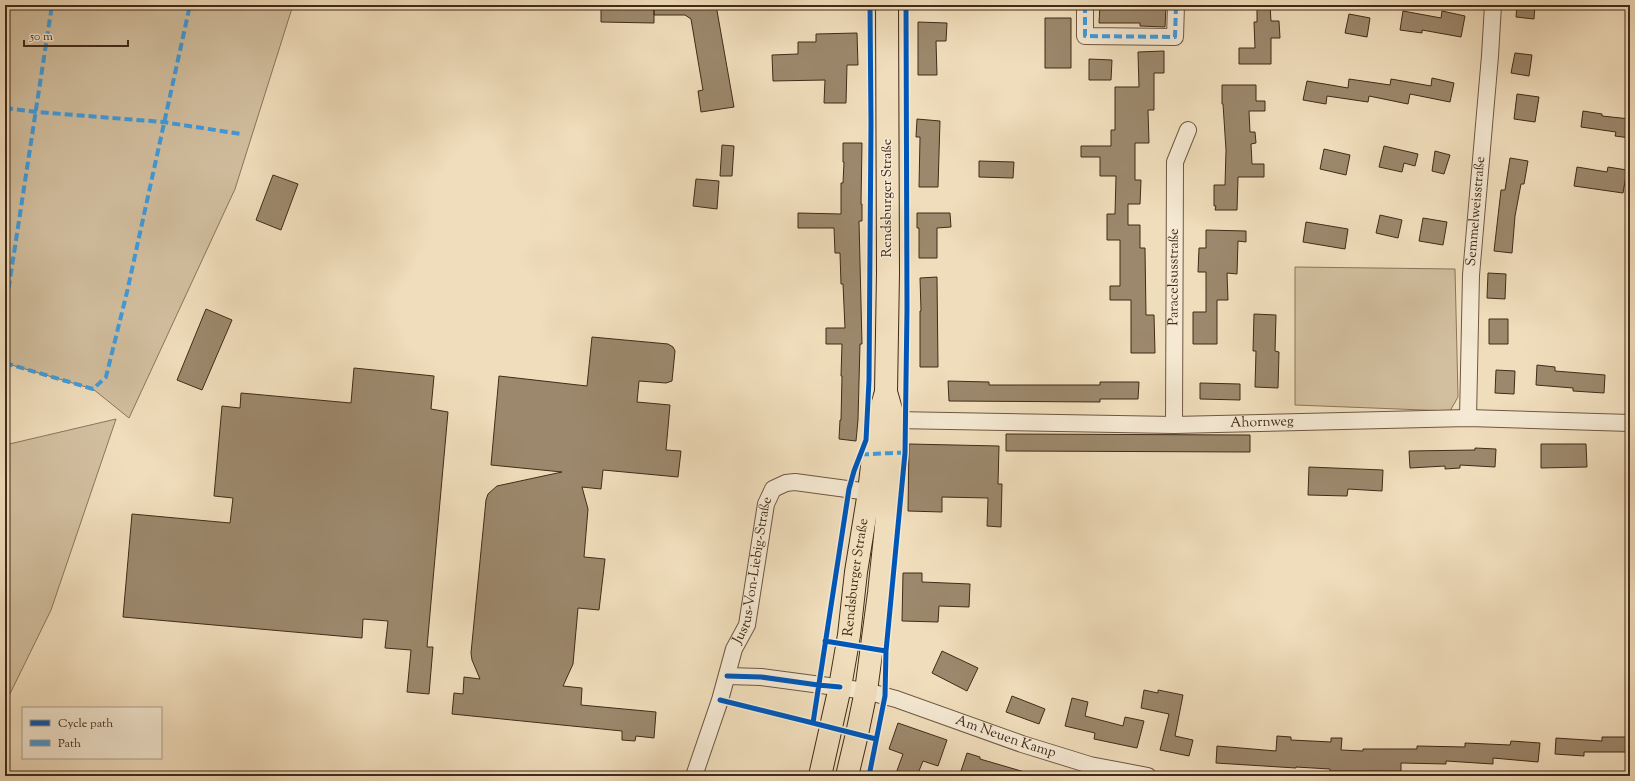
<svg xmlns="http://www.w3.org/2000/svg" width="1635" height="781" viewBox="0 0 1635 781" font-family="'Sorts Mill Goudy',serif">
	<rect width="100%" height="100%" fill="#f0ddbb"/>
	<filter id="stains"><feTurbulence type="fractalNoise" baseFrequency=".005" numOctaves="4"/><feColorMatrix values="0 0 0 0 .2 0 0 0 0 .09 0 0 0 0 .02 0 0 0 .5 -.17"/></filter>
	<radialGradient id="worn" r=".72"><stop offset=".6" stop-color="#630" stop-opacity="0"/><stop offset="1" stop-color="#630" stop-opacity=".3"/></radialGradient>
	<!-- green -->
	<path fill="#d2bf9f" stroke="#8a755b" d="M 5,5 L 293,5 L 235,189 L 129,418 L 93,389 L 5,363 Z
		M 1295,267 L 1455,269 L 1458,397 L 1450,411 L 1295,405 Z
		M 116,419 L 51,610 L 5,704 L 5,445 Z"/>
	<!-- building -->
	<path fill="#9c886c" stroke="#422b17" d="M 601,5 L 716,5 L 734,107 L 701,112 L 698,91 L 703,90 L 691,19 L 685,15 L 654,15 L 654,7 L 654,23 L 601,22 Z
		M 1100,5 L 1166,6 L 1165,27 L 1140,26 L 1140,23 L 1099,23 Z
		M 1257,5 L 1270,5 L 1271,21 L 1279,21 L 1280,38 L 1271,38 L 1271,64 L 1239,64 L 1239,48 L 1255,48 L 1254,22 L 1257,22 Z
		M 1517,5 L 1535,5 L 1534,19 L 1516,17 Z
		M 1403,11 L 1441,18 L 1442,11 L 1465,16 L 1461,37 L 1422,30 L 1422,33 L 1400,30 Z
		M 1349,14 L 1370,18 L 1367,37 L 1345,33 Z
		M 1045,18 L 1071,18 L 1071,68 L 1045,68 Z
		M 918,22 L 947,23 L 946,41 L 936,41 L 937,75 L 918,75 Z
		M 857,33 L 858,65 L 847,65 L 846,103 L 824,103 L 825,80 L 773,81 L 772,55 L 798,54 L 798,42 L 816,42 L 816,34 Z
		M 1164,51 L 1164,73 L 1154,73 L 1154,110 L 1148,110 L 1149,143 L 1135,143 L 1135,180 L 1141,180 L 1140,204 L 1128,204 L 1128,225 L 1140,225 L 1140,248 L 1145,248 L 1146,315 L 1154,315 L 1155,353 L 1131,353 L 1131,300 L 1110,300 L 1110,286 L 1120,286 L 1120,240 L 1107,240 L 1107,214 L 1115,214 L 1116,176 L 1100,176 L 1100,157 L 1081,157 L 1081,146 L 1111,146 L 1111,130 L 1115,130 L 1115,87 L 1139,87 L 1138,52 Z
		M 1515,53 L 1532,55 L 1529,76 L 1511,73 Z
		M 1089,59 L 1112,60 L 1111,80 L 1089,80 Z
		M 1432,78 L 1454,83 L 1450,102 L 1410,94 L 1408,104 L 1369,96 L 1368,102 L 1327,96 L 1326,104 L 1303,100 L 1307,81 L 1348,88 L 1349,79 L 1390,85 L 1391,79 L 1431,86 Z
		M 1222,85 L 1256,85 L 1256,101 L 1265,101 L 1265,111 L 1249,111 L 1250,132 L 1255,132 L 1256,143 L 1251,144 L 1252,164 L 1264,164 L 1264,177 L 1238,177 L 1237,210 L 1215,210 L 1216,206 L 1214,206 L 1214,185 L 1225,185 L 1226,150 L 1223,104 L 1222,104 Z
		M 1517,94 L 1539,97 L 1535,122 L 1514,119 Z
		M 1583,111 L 1602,114 L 1602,116 L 1630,119 L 1630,138 L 1615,136 L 1616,132 L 1581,127 Z
		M 917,119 L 940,121 L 938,187 L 919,187 L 920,137 L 916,137 Z
		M 843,143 L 862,143 L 861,204 L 862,204 L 862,221 L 859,221 L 862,344 L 860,344 L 858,420 L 856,441 L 839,439 L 840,420 L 841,420 L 842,376 L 841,376 L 842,344 L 826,344 L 826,328 L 845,328 L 843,284 L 841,284 L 840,253 L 835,253 L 834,228 L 798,228 L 798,213 L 841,214 L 841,183 L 843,183 L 844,162 L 843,162 Z
		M 722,145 L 734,146 L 732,176 L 720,176 Z
		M 1384,146 L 1418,154 L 1415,166 L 1404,163 L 1402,172 L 1379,167 Z
		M 1324,149 L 1350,155 L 1346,175 L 1320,169 Z
		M 1435,151 L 1450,155 L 1444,174 L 1432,171 Z
		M 1510,158 L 1528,161 L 1524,184 L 1521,184 L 1515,216 L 1512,253 L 1494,251 L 1501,190 L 1505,190 Z
		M 979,161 L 1014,162 L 1013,178 L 979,177 Z
		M 1577,167 L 1607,172 L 1608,167 L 1627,170 L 1623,193 L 1574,186 Z
		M 273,175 L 298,184 L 281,230 L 256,220 Z
		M 696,179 L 719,181 L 717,209 L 693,206 Z
		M 917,213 L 950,213 L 951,227 L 937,228 L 937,258 L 919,258 L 919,228 L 917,228 Z
		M 1380,215 L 1402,220 L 1398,238 L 1376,233 Z
		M 1423,218 L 1447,222 L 1443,245 L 1419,241 Z
		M 1306,222 L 1348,229 L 1345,249 L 1303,242 Z
		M 1206,230 L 1246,231 L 1246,242 L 1238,241 L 1237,274 L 1227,273 L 1228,300 L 1217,300 L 1217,344 L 1193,344 L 1193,312 L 1206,312 L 1206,272 L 1198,272 L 1199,248 L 1206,248 Z
		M 1488,273 L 1506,274 L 1505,299 L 1487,298 Z
		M 937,277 L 938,367 L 920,367 L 920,311 L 921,311 L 920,278 Z
		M 206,309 L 232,320 L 202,390 L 177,380 Z
		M 1254,314 L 1276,315 L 1275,351 L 1279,352 L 1278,388 L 1255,387 L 1256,351 L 1253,351 Z
		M 1489,319 L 1508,319 L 1508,344 L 1489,344 Z
		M 592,337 L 668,344 L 673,347 L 675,351 L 672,381 L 666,383 L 639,381 L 637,402 L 670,405 L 666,450 L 681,451 L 678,477 L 603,470 L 601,489 L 582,487 L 588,509 L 584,557 L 605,559 L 599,610 L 578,608 L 573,664 L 563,686 L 582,688 L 581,705 L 656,712 L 654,738 L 636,736 L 635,741 L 622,740 L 622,731 L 452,714 L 454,693 L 463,694 L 464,677 L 480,679 L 472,660 L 471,653 L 486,500 L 488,494 L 497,486 L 562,472 L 491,465 L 499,376 L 587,386 Z
		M 1537,365 L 1555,367 L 1555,371 L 1605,375 L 1604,393 L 1573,391 L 1573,388 L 1536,385 Z
		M 354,368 L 434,376 L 431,409 L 448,412 L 427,647 L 433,647 L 429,694 L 407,692 L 411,650 L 385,648 L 388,621 L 363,619 L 362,638 L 123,617 L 132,514 L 230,523 L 233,498 L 214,496 L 222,406 L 240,408 L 241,393 L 351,403 Z
		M 1496,370 L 1515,371 L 1514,394 L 1495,393 Z
		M 948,381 L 989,382 L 989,385 L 1100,385 L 1100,382 L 1139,382 L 1138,399 L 1100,399 L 1100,402 L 949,401 Z
		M 1200,383 L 1240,384 L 1240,400 L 1200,399 Z
		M 1006,434 L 1250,435 L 1250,452 L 1006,451 Z
		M 909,444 L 999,446 L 998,484 L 1002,484 L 1001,527 L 987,526 L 988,498 L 942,497 L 942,512 L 908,511 Z
		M 1541,444 L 1586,444 L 1587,467 L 1541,468 Z
		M 1475,448 L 1496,449 L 1495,467 L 1460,465 L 1460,468 L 1445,469 L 1445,466 L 1410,468 L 1409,451 L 1475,450 Z
		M 1309,467 L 1383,470 L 1382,491 L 1348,489 L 1347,496 L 1308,495 Z
		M 903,573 L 922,573 L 922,582 L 970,584 L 969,607 L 939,606 L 938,622 L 902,621 Z
		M 942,651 L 978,668 L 967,691 L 932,673 Z
		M 1144,690 L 1158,693 L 1158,690 L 1183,695 L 1175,736 L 1193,740 L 1189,756 L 1160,750 L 1169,714 L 1141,708 Z
		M 1012,696 L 1045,709 L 1039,724 L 1006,712 Z
		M 1072,698 L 1088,702 L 1085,716 L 1123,726 L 1125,717 L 1144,721 L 1137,748 L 1094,739 L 1095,733 L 1065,726 Z
		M 898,723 L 947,740 L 938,766 L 923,761 L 917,776 L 895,776 L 903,754 L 889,749 Z
		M 1277,736 L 1291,737 L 1291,740 L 1331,742 L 1331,738 L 1342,738 L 1341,750 L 1363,751 L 1363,749 L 1417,749 L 1417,746 L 1465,747 L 1465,743 L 1510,745 L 1511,741 L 1540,743 L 1538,762 L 1493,758 L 1493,764 L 1446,761 L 1446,764 L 1401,763 L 1401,771 L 1330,771 L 1330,769 L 1296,767 L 1296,768 L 1216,763 L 1217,746 L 1276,751 Z
		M 1602,737 L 1628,737 L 1628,752 L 1584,752 L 1584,756 L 1555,754 L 1556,738 L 1602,741 Z
		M 967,753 L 980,757 L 980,759 L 1028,773 L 1027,776 L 976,776 L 961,771 Z"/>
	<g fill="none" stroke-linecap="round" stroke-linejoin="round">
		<!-- street casing -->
		<g stroke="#6e5840" stroke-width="18">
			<g id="street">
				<path d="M 1085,5 L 1085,36 L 1175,37 L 1176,5"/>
				<path id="s1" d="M 1468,418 L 1471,275 L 1490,56 L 1493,5"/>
				<path id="s2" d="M 894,420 L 1174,425 L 1468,418 L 1630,423"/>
				<path id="s3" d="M 1174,425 L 1175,162 L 1188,130"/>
				<path id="s4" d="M 727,676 L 761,677 L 866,691 L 896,699 L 1022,744 L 1090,765 L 1148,776"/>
				<path id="s5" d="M 694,776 L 720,700 L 734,649 L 747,625 L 766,504 L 773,489 L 786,483 L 795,482 L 869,492 L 877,499"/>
			</g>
		</g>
		<!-- primary casing -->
		<g stroke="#422b17" stroke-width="24">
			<g id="primary">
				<path id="s6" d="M 820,776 L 840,687 L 849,635 L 856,572 L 869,492 L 877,423 L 886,392 L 888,273 L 887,5"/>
				<path d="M 847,776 L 857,734 L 866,691 L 879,593 L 886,527 L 894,420 L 886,392"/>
			</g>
		</g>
		<!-- street -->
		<use href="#street" stroke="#f5e9d3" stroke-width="16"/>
		<!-- primary -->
		<use href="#primary" stroke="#f0ddbb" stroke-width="22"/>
		<!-- quiet -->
		<path stroke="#3f9cdf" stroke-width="4" stroke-dasharray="8 4" stroke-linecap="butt" d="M 1085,5 L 1085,36 L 1175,37 L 1176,5
			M 5,108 L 37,112 L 163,122 L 241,134
			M 5,312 L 52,5
			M 5,363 L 93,389 L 106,377 L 127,292 L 190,5
			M 861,454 C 875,455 890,452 905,453"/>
		<!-- cycleway casing -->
		<g stroke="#f5e9d3" stroke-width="8">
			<path id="cycleway" d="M 870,5 L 871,123 L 869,380 L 866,440 L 854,471 L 849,489 L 813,723 L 876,739
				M 825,641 L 886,651
				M 727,676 L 761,677 L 818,685 L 840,687
				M 720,700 L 813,723
				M 869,776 L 885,696 L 886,651 L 905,453 L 907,309 L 906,5"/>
		</g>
		<!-- cycleway -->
		<use href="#cycleway" stroke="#0057b8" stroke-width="5"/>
	</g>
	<g text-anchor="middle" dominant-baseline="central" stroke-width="3" stroke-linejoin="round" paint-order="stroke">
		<!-- street labels -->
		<g font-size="14" fill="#422b17" stroke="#f5e9d3">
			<text transform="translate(888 198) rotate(-90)">Rendsburger Straße</text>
			<text stroke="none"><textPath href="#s1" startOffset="207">Semmelweisstraße</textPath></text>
			<text stroke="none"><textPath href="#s3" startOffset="148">Paracelsusstraße</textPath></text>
			<text stroke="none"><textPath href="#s2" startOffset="368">Ahornweg</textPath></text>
			<text stroke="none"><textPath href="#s5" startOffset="215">Justus-Von-Liebig-Straße</textPath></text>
			<text stroke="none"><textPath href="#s6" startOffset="202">Rendsburger Straße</textPath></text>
			<text stroke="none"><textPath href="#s4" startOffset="287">Am Neuen Kamp</textPath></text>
		</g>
	</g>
	<!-- margin -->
	<rect width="1635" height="781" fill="none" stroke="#f0ddbb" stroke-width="20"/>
	<rect x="6" y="6" width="1623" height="769" fill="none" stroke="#422b17" stroke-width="2"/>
	<rect x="10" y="10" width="1615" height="761" fill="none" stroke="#422b17"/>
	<!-- legend -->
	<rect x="22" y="707" width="140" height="52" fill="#f5e9d3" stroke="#ad9d88"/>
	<rect x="30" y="720" width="20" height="6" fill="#0057b8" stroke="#ad9d88"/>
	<text x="58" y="727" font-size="12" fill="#422b17">Cycle path</text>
	<rect x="30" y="740" width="20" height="6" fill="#3f9cdf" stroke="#ad9d88"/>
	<text x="58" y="747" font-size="12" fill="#422b17">Path</text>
	<!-- scale -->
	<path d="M24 40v6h104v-6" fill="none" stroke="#422b17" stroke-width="2"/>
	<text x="30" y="40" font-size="12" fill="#422b17" stroke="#f5e9d3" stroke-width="3" paint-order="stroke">50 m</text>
	<rect width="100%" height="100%" filter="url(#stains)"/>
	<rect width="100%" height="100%" fill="url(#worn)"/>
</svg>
